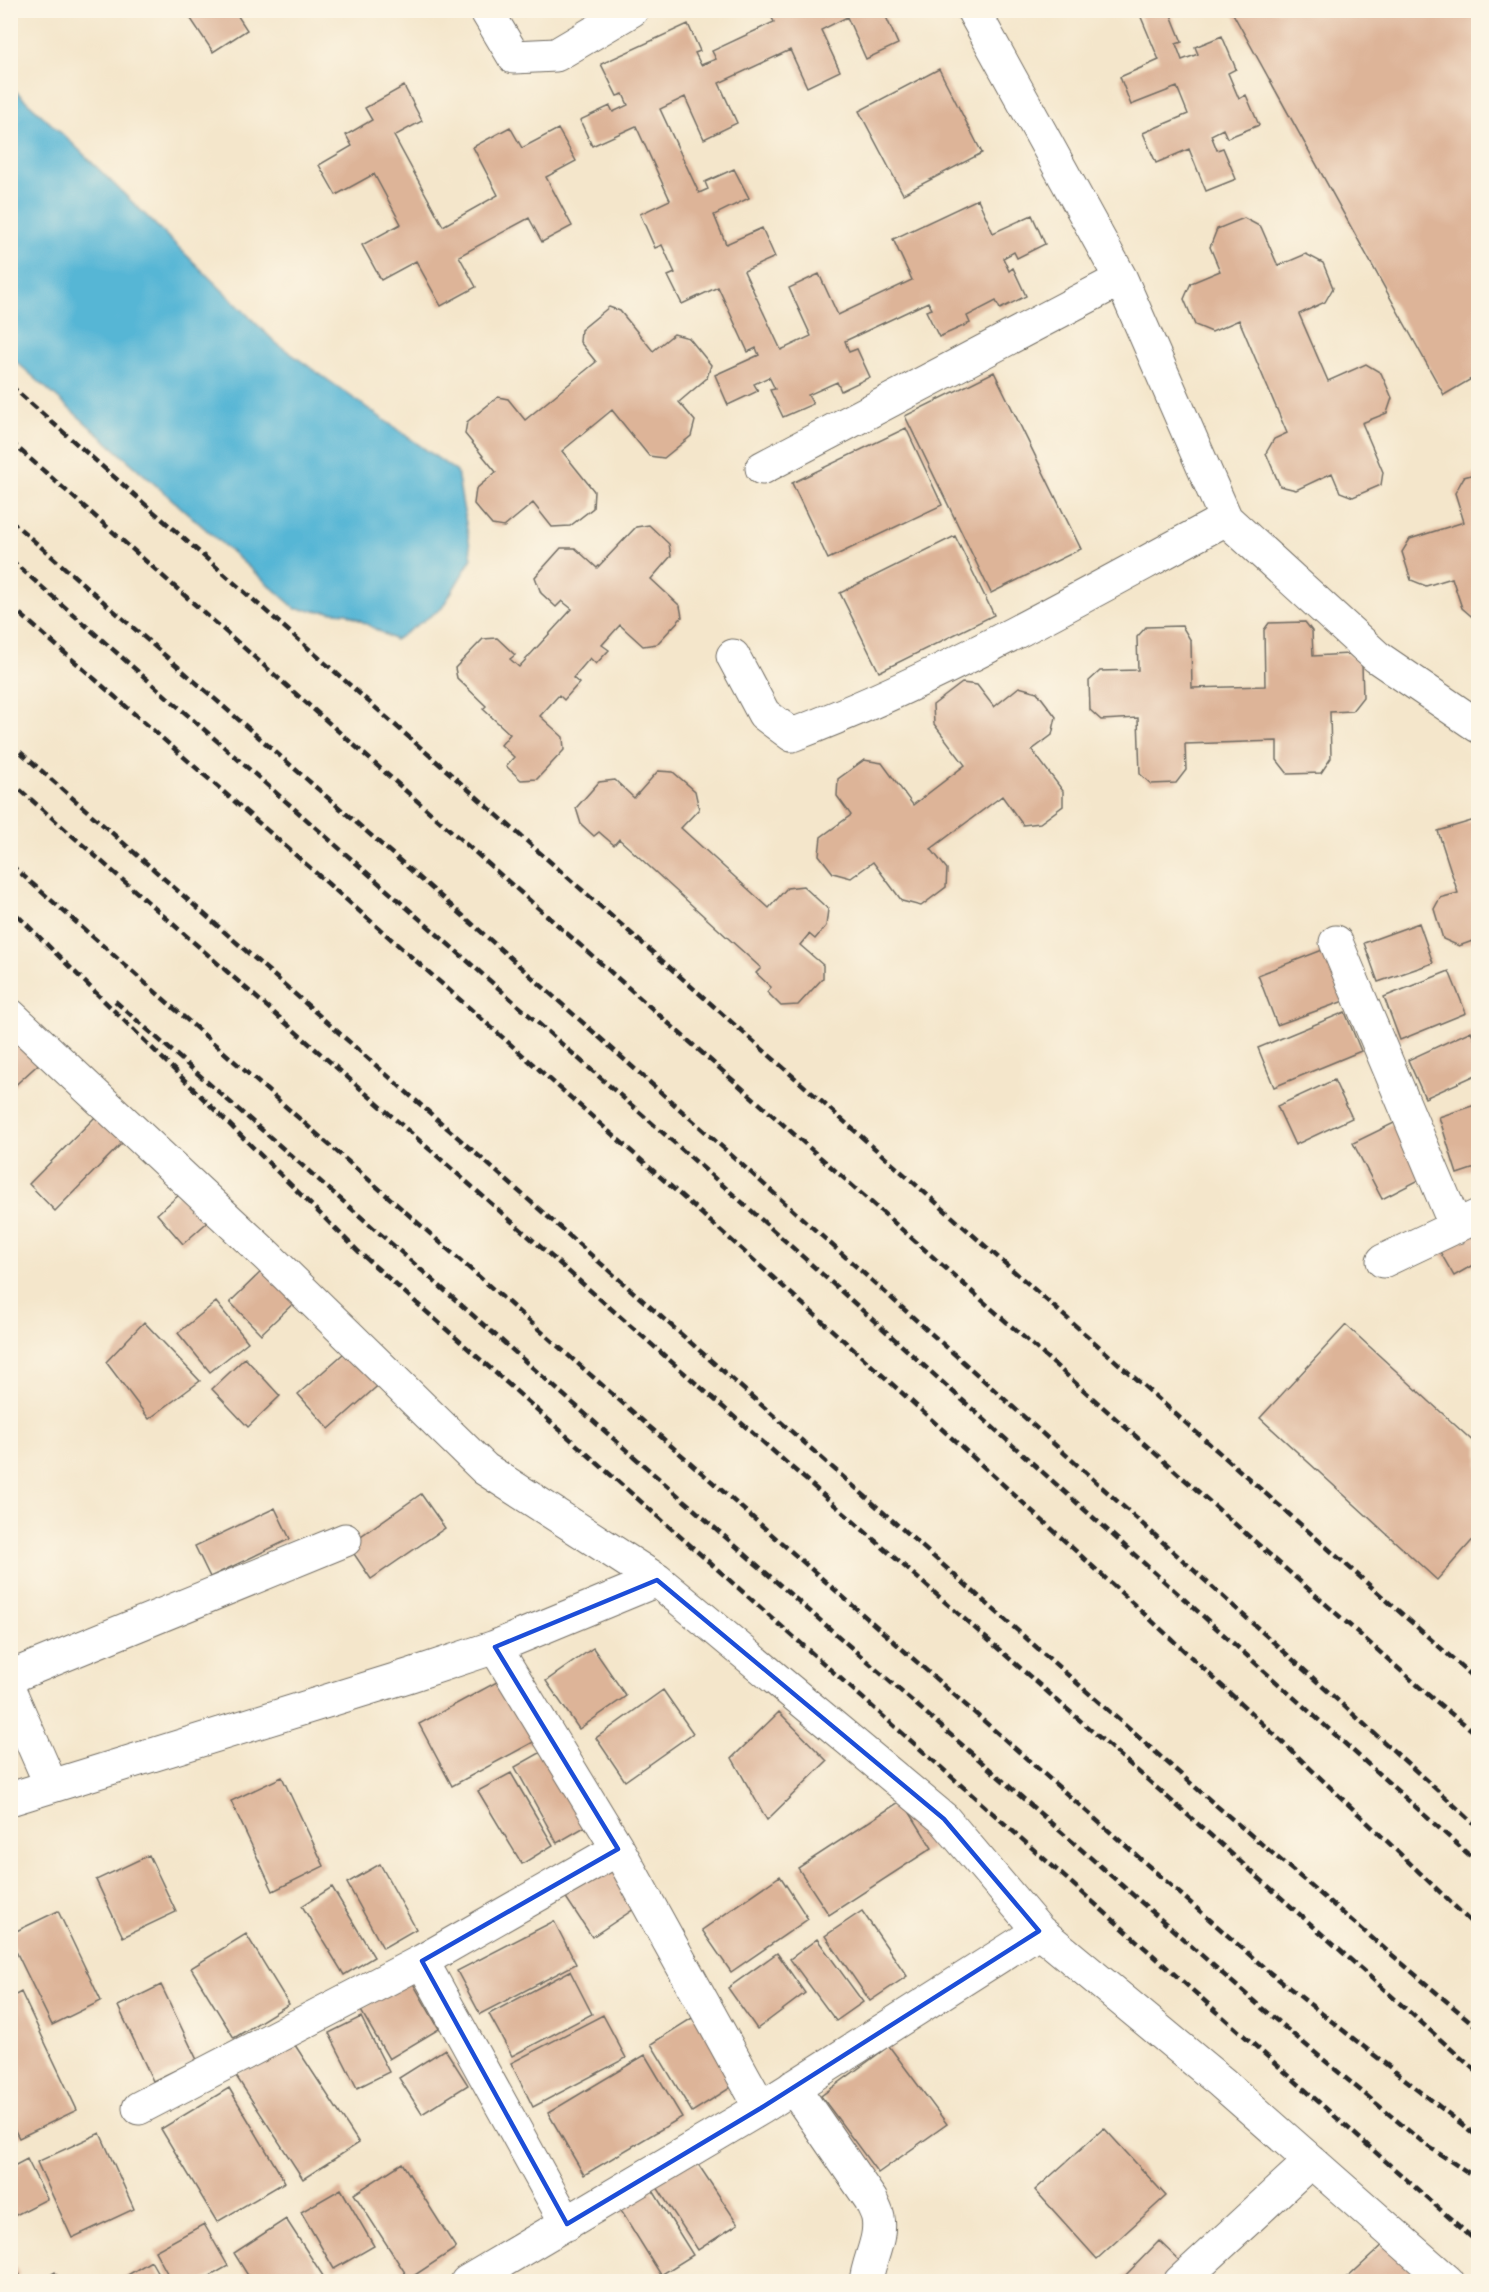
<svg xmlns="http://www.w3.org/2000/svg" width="1489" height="2292" viewBox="0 0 1489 2292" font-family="'IM FELL French Canon',serif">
	<rect width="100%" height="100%" fill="#fcf5e5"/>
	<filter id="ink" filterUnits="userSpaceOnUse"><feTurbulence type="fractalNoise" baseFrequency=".0167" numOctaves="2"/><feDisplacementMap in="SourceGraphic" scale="12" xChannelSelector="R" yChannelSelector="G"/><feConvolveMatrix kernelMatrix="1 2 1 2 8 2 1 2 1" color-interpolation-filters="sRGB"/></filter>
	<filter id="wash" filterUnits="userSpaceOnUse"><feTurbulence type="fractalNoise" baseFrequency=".008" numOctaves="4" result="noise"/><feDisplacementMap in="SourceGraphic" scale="24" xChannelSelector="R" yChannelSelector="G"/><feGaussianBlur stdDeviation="1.35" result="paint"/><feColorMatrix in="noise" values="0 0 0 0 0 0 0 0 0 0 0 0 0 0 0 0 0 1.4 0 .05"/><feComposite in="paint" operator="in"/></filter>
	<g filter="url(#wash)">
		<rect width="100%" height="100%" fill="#f4e6cb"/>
		<!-- water -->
		<path fill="#57b6d5" stroke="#417080" stroke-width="1.5" d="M 10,86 L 73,144 L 276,343 L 457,472 L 472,558 L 442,608 L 395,640 L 347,613 L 296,609 L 11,357 Z"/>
		<g id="blocks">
			<!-- building -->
			<path fill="#ddb498" d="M 185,10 L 234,10 L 247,30 L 213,52 Z
				M 768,10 L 883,10 L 898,44 L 866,59 L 847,17 L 821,30 L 840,71 L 807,87 L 790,50 L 719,83 L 737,123 L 704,139 L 685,97 L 660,109 L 699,193 L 708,189 L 705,182 L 734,169 L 749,198 L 714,215 L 726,244 L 762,228 L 775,257 L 744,271 L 781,350 L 811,336 L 789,288 L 819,274 L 838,315 L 912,280 L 893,239 L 978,199 L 993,233 L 1032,215 L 1045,244 L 1017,258 L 1014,252 L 1003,258 L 1009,271 L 1013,268 L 1026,296 L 1000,309 L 996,301 L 967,316 L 970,323 L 939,337 L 926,311 L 932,309 L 928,302 L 845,341 L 849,352 L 857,349 L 870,377 L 841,391 L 837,382 L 808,395 L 813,404 L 783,417 L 770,390 L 775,389 L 769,377 L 754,384 L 758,391 L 728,405 L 715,375 L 759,355 L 756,348 L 748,352 L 718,287 L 682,304 L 668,276 L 675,273 L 662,245 L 655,248 L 640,214 L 670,200 L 636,126 L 592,146 L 580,120 L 610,106 L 613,112 L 628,105 L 623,94 L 617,96 L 601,64 L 688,24 L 700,51 L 695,53 L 701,65 L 716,59 L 712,51 L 774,22 Z
				M 1138,10 L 1169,10 L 1182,42 L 1176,44 L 1182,60 L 1198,54 L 1195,47 L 1222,36 L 1236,69 L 1228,73 L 1239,99 L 1246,95 L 1259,125 L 1227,138 L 1223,129 L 1211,135 L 1217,150 L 1223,148 L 1236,179 L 1206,191 L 1189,149 L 1156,163 L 1143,133 L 1188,114 L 1177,87 L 1131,105 L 1120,77 L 1159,60 Z
				M 1231,10 L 1478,10 L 1478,375 L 1444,395 Z
				M 939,69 L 982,153 L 903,194 L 859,111 Z
				M 404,86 L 422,121 L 394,136 L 443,226 L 498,195 L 473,147 L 510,127 L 522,148 L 558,129 L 576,161 L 546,177 L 572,226 L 542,242 L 529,218 L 459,256 L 476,287 L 441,306 L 416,261 L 381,280 L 362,245 L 401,224 L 374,174 L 336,195 L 319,165 L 352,146 L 346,135 L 372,120 L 365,108 Z
				M 1244,218 L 1261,227 L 1278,266 L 1306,254 L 1323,263 L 1333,288 L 1325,302 L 1299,314 L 1328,381 L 1366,364 L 1381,373 L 1392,398 L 1387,413 L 1362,423 L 1383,472 L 1381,485 L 1353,497 L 1340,492 L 1332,473 L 1296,490 L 1280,486 L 1266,453 L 1274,439 L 1287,433 L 1239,320 L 1212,332 L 1195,325 L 1184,299 L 1191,283 L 1220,271 L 1210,247 L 1217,229 Z
				M 609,307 L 620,311 L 653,351 L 674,334 L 689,338 L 711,365 L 707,378 L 679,402 L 695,421 L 691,436 L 664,458 L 649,456 L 612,410 L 562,451 L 594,491 L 593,508 L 570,526 L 552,527 L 533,503 L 504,527 L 492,525 L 474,504 L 476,489 L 496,472 L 465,434 L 467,422 L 498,397 L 508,399 L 525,420 L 596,362 L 580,342 L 581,330 Z
				M 994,372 L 1081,549 L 991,593 L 905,416 Z
				M 906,428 L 942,505 L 828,559 L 792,483 Z
				M 1478,473 L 1478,620 L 1477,621 L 1462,608 L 1452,578 L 1426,586 L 1411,580 L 1402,552 L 1410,539 L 1464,522 L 1455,493 L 1464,477 Z
				M 649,525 L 669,544 L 671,556 L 651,579 L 680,606 L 682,617 L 657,644 L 643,646 L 620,625 L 602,645 L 609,650 L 596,664 L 590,658 L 573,678 L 579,683 L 564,700 L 559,695 L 540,716 L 563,737 L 564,750 L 537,779 L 521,780 L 506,766 L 514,757 L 501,745 L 510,734 L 483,709 L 486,706 L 457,678 L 455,668 L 483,639 L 497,638 L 515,655 L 510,659 L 519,667 L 572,609 L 562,601 L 556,607 L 541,593 L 535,577 L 561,548 L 575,548 L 597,568 L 636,527 Z
				M 955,536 L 994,615 L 879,672 L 840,593 Z
				M 1305,622 L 1312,631 L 1313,656 L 1349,654 L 1362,665 L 1363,697 L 1352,711 L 1330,712 L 1331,758 L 1321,773 L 1288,774 L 1277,760 L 1277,741 L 1185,744 L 1186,770 L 1176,783 L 1151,784 L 1140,774 L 1138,718 L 1101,720 L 1090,710 L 1089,681 L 1100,671 L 1138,670 L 1137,637 L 1146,627 L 1182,626 L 1191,641 L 1192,688 L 1265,686 L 1264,630 L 1269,623 Z
				M 962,683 L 977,685 L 994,707 L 1019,687 L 1037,692 L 1056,717 L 1052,735 L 1032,750 L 1063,791 L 1063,806 L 1040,823 L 1023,825 L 1002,796 L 931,849 L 947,869 L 946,887 L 921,906 L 902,901 L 873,862 L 851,878 L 833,873 L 819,855 L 821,837 L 851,815 L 837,796 L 838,779 L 864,760 L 882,763 L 913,805 L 965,765 L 934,724 L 933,705 Z
				M 658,771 L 673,772 L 695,791 L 699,809 L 681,828 L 769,908 L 787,888 L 803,886 L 828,909 L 826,926 L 815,939 L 809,934 L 800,945 L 823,965 L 823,978 L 798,1005 L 781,1006 L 767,992 L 771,987 L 756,973 L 761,968 L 619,839 L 614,845 L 599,832 L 594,836 L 581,824 L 576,808 L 599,782 L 615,780 L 634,798 Z
				M 1478,819 L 1478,939 L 1459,946 L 1443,939 L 1434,909 L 1440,898 L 1458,893 L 1438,831 Z
				M 1419,923 L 1433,963 L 1378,982 L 1364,943 Z
				M 1325,949 L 1344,1001 L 1277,1025 L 1258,975 Z
				M 1449,971 L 1466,1013 L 1400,1040 L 1384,997 Z
				M 1345,1012 L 1361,1051 L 1274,1087 L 1258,1048 Z
				M 10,1023 L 44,1059 L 10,1090 Z
				M 1471,1031 L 1478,1047 L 1478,1074 L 1425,1098 L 1408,1060 Z
				M 1334,1080 L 1352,1118 L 1295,1145 L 1277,1106 Z
				M 1478,1104 L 1478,1167 L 1457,1174 L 1439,1117 Z
				M 101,1111 L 128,1137 L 55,1211 L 29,1184 Z
				M 1396,1122 L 1425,1177 L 1382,1199 L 1353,1143 Z
				M 186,1189 L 212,1218 L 183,1244 L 157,1214 Z
				M 1478,1228 L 1478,1262 L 1454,1276 L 1439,1250 Z
				M 268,1265 L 299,1298 L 261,1334 L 230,1302 Z
				M 216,1302 L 248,1342 L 210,1372 L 178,1333 Z
				M 144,1322 L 200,1381 L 149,1419 L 106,1362 Z
				M 1346,1325 L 1478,1446 L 1478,1534 L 1437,1580 L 1260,1418 Z
				M 352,1346 L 383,1381 L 329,1429 L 298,1394 Z
				M 245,1358 L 280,1396 L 248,1427 L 212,1389 Z
				M 421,1494 L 445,1528 L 371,1579 L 348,1545 Z
				M 275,1508 L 290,1539 L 210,1577 L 195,1546 Z
				M 593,1648 L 626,1696 L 579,1729 L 546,1681 Z
				M 506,1677 L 539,1739 L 452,1786 L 419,1724 Z
				M 663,1690 L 693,1733 L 625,1781 L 596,1738 Z
				M 779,1712 L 827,1761 L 767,1820 L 732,1758 Z
				M 545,1750 L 588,1825 L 557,1843 L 515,1767 Z
				M 511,1773 L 553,1845 L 522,1864 L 478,1791 Z
				M 282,1777 L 324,1866 L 273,1891 L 231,1801 Z
				M 902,1800 L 932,1848 L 829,1915 L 798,1868 Z
				M 149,1855 L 176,1912 L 123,1937 L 96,1880 Z
				M 612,1862 L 640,1905 L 592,1937 L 563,1893 Z
				M 380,1864 L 416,1929 L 383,1948 L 347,1883 Z
				M 780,1876 L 808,1919 L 731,1972 L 702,1930 Z
				M 332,1887 L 374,1957 L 344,1975 L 302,1906 Z
				M 58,1911 L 101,2001 L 52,2025 L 10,1939 L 10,1934 Z
				M 862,1911 L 907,1976 L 870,2001 L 825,1936 Z
				M 554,1921 L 576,1964 L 480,2014 L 457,1971 Z
				M 246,1934 L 289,2004 L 234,2038 L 191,1968 Z
				M 817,1939 L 863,2002 L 836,2021 L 790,1959 Z
				M 777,1953 L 805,1993 L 757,2029 L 728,1988 Z
				M 570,1971 L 592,2014 L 512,2056 L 489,2014 Z
				M 411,1980 L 439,2029 L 389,2059 L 360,2009 Z
				M 161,1985 L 197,2060 L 153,2081 L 118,2006 Z
				M 21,1992 L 77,2110 L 19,2138 L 10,2121 L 10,1998 Z
				M 700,2013 L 741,2081 L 692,2112 L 651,2044 Z
				M 603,2015 L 626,2058 L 533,2107 L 511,2063 Z
				M 361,2017 L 389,2072 L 357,2088 L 329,2033 Z
				M 291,2039 L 359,2143 L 303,2179 L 236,2076 Z
				M 889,2046 L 947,2124 L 878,2173 L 821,2096 Z
				M 445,2049 L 468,2085 L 422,2114 L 399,2078 Z
				M 645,2055 L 682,2117 L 584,2175 L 548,2113 Z
				M 229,2088 L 285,2182 L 217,2222 L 161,2129 Z
				M 1104,2128 L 1166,2196 L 1097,2259 L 1035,2190 Z
				M 100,2133 L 134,2209 L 72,2238 L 37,2162 Z
				M 692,2155 L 738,2224 L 698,2250 L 653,2181 Z
				M 27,2159 L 47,2199 L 10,2218 L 10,2168 Z
				M 402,2163 L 456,2248 L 409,2279 L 354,2194 Z
				M 341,2189 L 374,2246 L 334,2269 L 301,2212 Z
				M 652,2189 L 693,2255 L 661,2275 L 620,2209 Z
				M 286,2219 L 327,2282 L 252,2282 L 234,2253 Z
				M 204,2224 L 228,2266 L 200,2282 L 172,2282 L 155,2251 Z
				M 1159,2241 L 1185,2266 L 1169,2282 L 1119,2282 Z
				M 1386,2242 L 1414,2272 L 1404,2282 L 1343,2282 Z
				M 10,2258 L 20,2275 L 10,2280 Z
				M 151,2261 L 163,2282 L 116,2282 Z
				M 55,2272 L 60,2282 L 39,2282 Z"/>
		</g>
	</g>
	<g filter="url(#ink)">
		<use href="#blocks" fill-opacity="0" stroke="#716c63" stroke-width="1.5"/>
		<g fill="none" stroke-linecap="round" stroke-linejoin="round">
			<!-- street casing -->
			<g stroke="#716c63" stroke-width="35">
				<path id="street" d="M 486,10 L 514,57 L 556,55 L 632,10
					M 973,10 L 1121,279 L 1226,519 L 1377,657 L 1478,726
					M 762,468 L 1121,279
					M 733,656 L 764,714 L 792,735 C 943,678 1084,595 1226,519
					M 1336,942 L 1456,1227
					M 10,1015 L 267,1256 L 485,1469 L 657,1580 L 944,1819 L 1039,1931 L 1221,2082 L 1448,2282
					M 1383,1261 L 1478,1216
					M 495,1647 L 657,1580
					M 10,1677 L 345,1540
					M 10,1692 L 51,1785
					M 10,1799 L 411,1675 L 495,1647 L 618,1849 L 761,2108
					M 422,1961 L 567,2224
					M 793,2087 L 871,2200 C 873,2206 877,2212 878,2218 C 882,2239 868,2261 866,2282
					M 139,2108 L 422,1961 L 618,1849
					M 467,2282 L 761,2108 L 1039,1931
					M 1180,2282 L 1311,2161"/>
			</g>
			<!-- street -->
			<use href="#street" stroke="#fff" stroke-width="33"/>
			<!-- rail -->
			<path stroke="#2b2b2b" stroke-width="4.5" stroke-dasharray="9 4.5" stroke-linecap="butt" d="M 10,385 L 1478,1681
				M 10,441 L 1433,1699 L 1478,1735
				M 10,520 L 469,921 L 981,1378 L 1478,1827
				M 10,559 L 744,1204 L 1478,1863
				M 10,605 C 312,869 613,1133 911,1401 C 1103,1575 1293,1749 1478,1929
				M 10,743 L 1211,1801 L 1478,2028
				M 10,781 L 1223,1846 L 1478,2073
				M 10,864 L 1268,1971 L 1478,2137
				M 17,915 L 359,1252 L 1478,2243
				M 115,1001 L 1264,2010 L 1426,2145 L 1478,2179"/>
		</g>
	</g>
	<!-- marked area -->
	<path fill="none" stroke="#1d4ed8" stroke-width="4.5" stroke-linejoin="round" d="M 657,1580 L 944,1819 L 1039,1931 L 761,2108 L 567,2224 L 422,1961 L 618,1849 L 495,1647 Z"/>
	<!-- margin -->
	<rect width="1489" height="2292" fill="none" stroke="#fcf5e5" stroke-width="36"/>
</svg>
